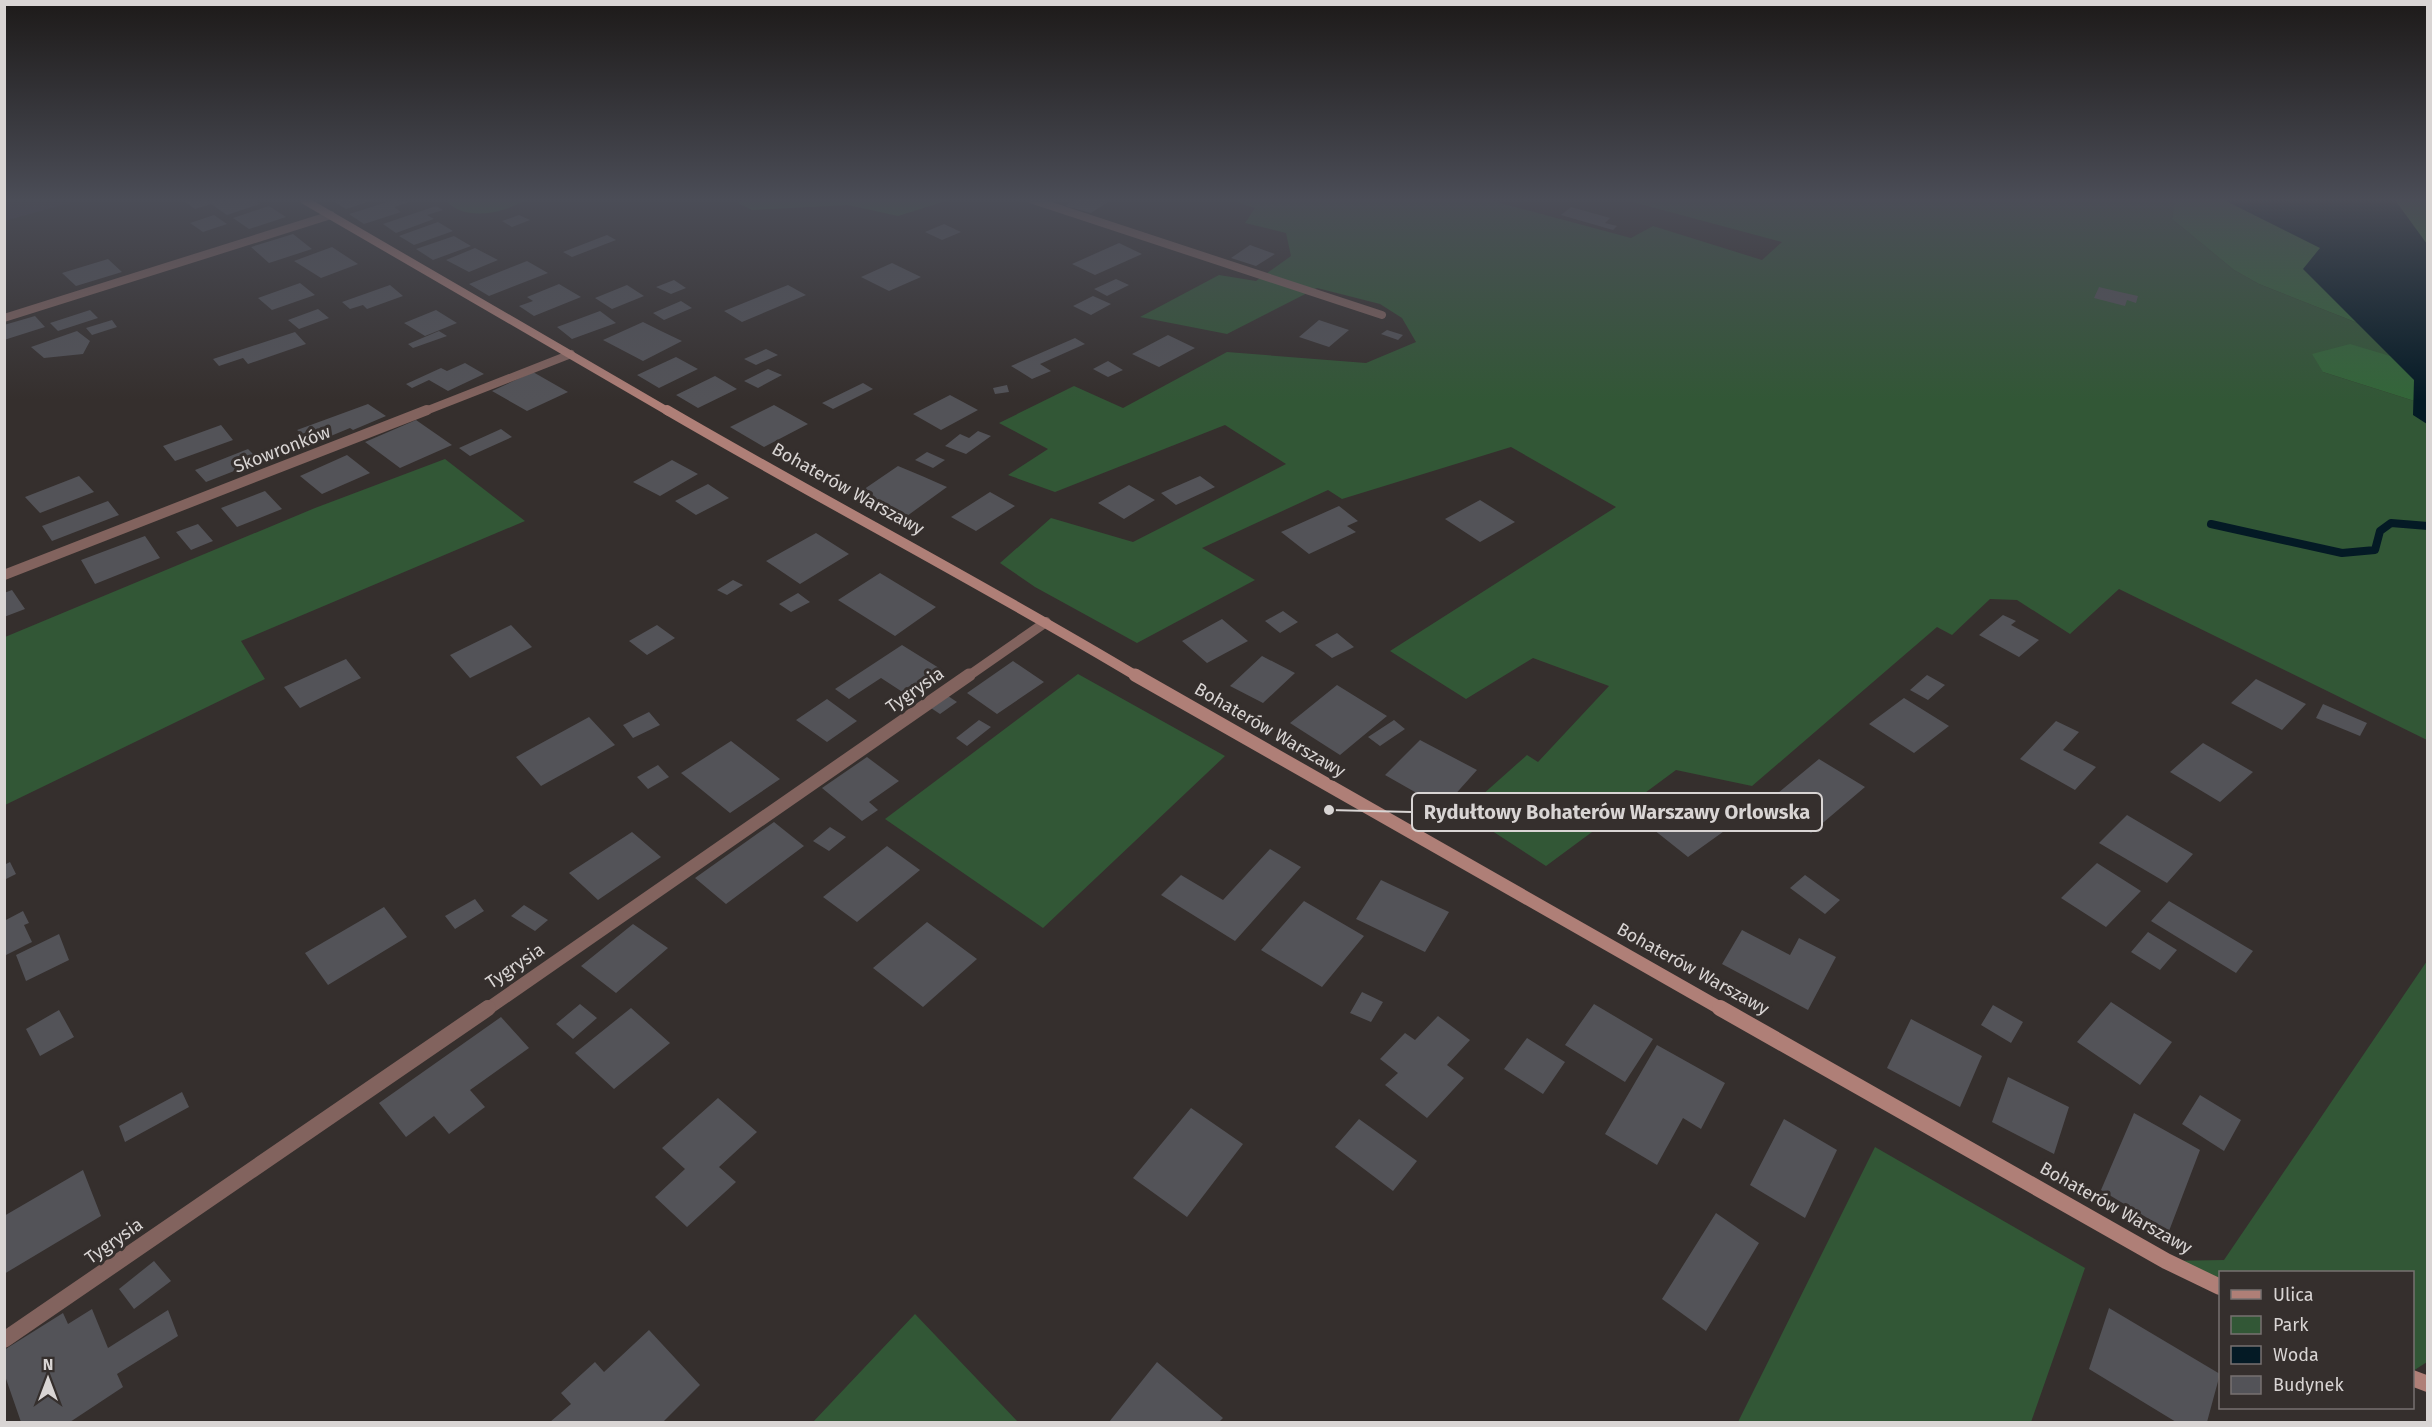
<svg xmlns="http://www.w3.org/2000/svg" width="2432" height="1427" viewBox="0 0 2432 1427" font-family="'Fira Sans',sans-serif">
	<rect width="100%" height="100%" fill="#352f2d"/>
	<!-- medical -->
	<path fill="#3f3342" d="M 5,200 L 80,200 L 5,221 Z"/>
	<!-- green -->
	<path fill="#325736" d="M 1229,200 L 1489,200 L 1631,238 L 1653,226 L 1762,260 L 1782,242 L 1625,200 L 2175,200 L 2172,219 L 2234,270 L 2259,284 L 2378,331 L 2419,364 L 2323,372 L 2427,405 L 2427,740 L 2119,589 L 2070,634 L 2017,600 L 1990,599 L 1952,635 L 1937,627 L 1752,786 L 1676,770 L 1546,866 L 1463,812 L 1527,755 L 1538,762 L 1609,686 L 1533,658 L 1466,699 L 1390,651 L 1616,507 L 1511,447 L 1342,499 L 1328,490 L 1202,548 L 1255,580 L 1137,643 L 1035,587 L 1000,563 L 1051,518 L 1133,542 L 1286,464 L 1225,425 L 1055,492 L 1008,475 L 1048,449 L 999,423 L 1074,386 L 1123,408 L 1227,352 L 1366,363 L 1416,342 L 1402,318 L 1380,304 L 1317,288 L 1227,334 L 1140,317 L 1219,275 L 1256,281 L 1291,256 L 1286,233 L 1245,223 L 1255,208 Z
		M 445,459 L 525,521 L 241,641 L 265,679 L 5,805 L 5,637 L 315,508 Z
		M 1078,674 L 1225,756 L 1043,928 L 885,819 Z
		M 2427,961 L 2427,1362 L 2413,1371 L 2412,1272 L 2220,1272 L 2220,1287 L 2166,1261 L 2224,1260 Z
		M 1875,1147 L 2085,1268 L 2031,1422 L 1738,1422 Z
		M 915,1314 L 1018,1422 L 813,1422 Z"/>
	<!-- forest -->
	<path fill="#336639" d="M 448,200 L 526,200 C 503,213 466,222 446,201 Z
		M 743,200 L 949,200 L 898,216 L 848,205 L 752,210 L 738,203 Z
		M 2175,200 L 2427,200 L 2427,405 L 2323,372 L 2312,354 L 2350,344 L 2417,364 L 2378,331 L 2259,284 L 2234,270 L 2172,219 Z"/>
	<!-- water -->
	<path fill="#041a25" d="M 2224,200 L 2395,200 L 2427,244 L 2427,424 L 2413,415 L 2414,380 L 2303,269 L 2320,248 Z"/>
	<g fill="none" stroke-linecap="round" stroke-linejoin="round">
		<!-- stream -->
		<path stroke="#041a25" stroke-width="8" d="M 2211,524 L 2342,553 L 2375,550 L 2380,531 L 2391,523 L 2428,526"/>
	</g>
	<!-- building -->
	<path fill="#535358" d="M 253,200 L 260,204 L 227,215 L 211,204 L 195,209 L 184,201 Z
		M 338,200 L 373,200 L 346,209 L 333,201 Z
		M 394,200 L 410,202 L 394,207 L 401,212 L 364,224 L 349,214 Z
		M 1074,200 L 1111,200 L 1091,213 L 1065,206 Z
		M 269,206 L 286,217 L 249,229 L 233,218 Z
		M 436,206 L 443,210 L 427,215 L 434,219 L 396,233 L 383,224 Z
		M 1571,207 L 1610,218 L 1605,223 L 1617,226 L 1613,230 L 1561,215 Z
		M 214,215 L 227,224 L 203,232 L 190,223 Z
		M 519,215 L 530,220 L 512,227 L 502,221 Z
		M 438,222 L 453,231 L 414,245 L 399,236 Z
		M 944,224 L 961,232 L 942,240 L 925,232 Z
		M 293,234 L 312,249 L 269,263 L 251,247 Z
		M 607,235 L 616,240 L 572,257 L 563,252 Z
		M 454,236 L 471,246 L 433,260 L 416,249 Z
		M 1119,243 L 1142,254 L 1095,275 L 1072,264 Z
		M 1250,245 L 1275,254 L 1256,266 L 1231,258 Z
		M 332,247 L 358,264 L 321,278 L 294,261 Z
		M 475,248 L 498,260 L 469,272 L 446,260 Z
		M 108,259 L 122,272 L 76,286 L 62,273 Z
		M 527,261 L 548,273 L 489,296 L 469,284 Z
		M 892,263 L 921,277 L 889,291 L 861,277 Z
		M 1116,279 L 1129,285 L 1107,296 L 1094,289 Z
		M 674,280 L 686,288 L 671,294 L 656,287 Z
		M 300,283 L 315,295 L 272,310 L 258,298 Z
		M 559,284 L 581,297 L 534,316 L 519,306 L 533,301 L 527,297 Z
		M 390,285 L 403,296 L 367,309 L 363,305 L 350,309 L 342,302 Z
		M 627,285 L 644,296 L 612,309 L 595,298 Z
		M 788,285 L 806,295 L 742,322 L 724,311 Z
		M 2099,287 L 2120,292 L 2138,296 L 2136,303 L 2127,300 L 2125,306 L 2094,298 Z
		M 1093,296 L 1111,304 L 1091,315 L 1073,306 Z
		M 681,301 L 692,308 L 664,320 L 653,313 Z
		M 318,309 L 329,318 L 299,329 L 288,320 Z
		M 90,310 L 98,318 L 58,331 L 50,323 Z
		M 436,310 L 457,323 L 425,336 L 404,323 Z
		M 600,311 L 616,323 L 572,339 L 557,327 Z
		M 35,316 L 45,327 L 4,340 L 4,325 Z
		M 112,320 L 117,327 L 92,335 L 86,328 Z
		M 1319,320 L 1349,330 L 1329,347 L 1299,337 Z
		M 643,322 L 661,331 L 682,341 L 643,361 L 603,340 Z
		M 1387,330 L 1403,335 L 1398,340 L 1381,334 Z
		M 77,331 L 90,341 L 83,354 L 44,358 L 31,347 Z
		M 439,331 L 447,336 L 413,348 L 408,344 Z
		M 295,332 L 306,344 L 248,364 L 243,358 L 219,366 L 213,359 Z
		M 1168,335 L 1195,348 L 1159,367 L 1132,354 Z
		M 1075,338 L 1085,344 L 1040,364 L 1051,371 L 1032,379 L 1011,366 Z
		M 766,349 L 778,355 L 756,365 L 744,359 Z
		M 676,357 L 698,369 L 659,388 L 637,375 Z
		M 1108,361 L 1123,370 L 1108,377 L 1093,369 Z
		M 465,363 L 484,374 L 448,391 L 429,380 L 412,388 L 406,384 L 441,368 L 447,371 Z
		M 768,369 L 782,375 L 758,388 L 744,381 Z
		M 533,372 L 568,392 L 527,411 L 492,391 Z
		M 715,376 L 737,389 L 698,408 L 676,395 Z
		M 863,383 L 873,389 L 833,409 L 822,403 Z
		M 1007,385 L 1009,392 L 995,394 L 993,388 Z
		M 950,395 L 978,410 L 941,430 L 913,414 Z
		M 368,404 L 386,416 L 353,430 L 350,428 L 326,438 L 314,429 L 302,434 L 297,430 Z
		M 774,405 L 808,424 L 764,447 L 730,427 Z
		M 416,420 L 452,445 L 400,468 L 365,442 Z
		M 221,425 L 233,440 L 175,461 L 163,446 Z
		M 501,429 L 512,437 L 470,456 L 459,448 Z
		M 978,431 L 991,436 L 966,454 L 945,446 L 960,434 L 969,438 Z
		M 248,449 L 260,461 L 206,482 L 195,470 Z
		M 927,452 L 945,460 L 933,468 L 915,460 Z
		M 347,455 L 370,473 L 322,494 L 300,476 Z
		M 672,460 L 698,474 L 660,496 L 633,482 Z
		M 898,466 L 922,476 L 947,487 L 907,516 L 857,494 Z
		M 79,476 L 94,492 L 40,513 L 25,497 Z
		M 1200,476 L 1215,487 L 1176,505 L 1161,493 Z
		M 708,484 L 729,498 L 696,515 L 675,501 Z
		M 1129,485 L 1155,500 L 1124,519 L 1098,503 Z
		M 265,491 L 282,509 L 237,527 L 221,508 Z
		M 990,492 L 1015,506 L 976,531 L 951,517 Z
		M 1480,500 L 1515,522 L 1480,542 L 1445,519 Z
		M 108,501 L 119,515 L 52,541 L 42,526 Z
		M 1339,506 L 1358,521 L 1347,526 L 1356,532 L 1309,554 L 1281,532 Z
		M 198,524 L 213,541 L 191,550 L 176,532 Z
		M 816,533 L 849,554 L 800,584 L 766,561 Z
		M 145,536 L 160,558 L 95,584 L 81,560 Z
		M 880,573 L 936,607 L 895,636 L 838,600 Z
		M 733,580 L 743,585 L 727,595 L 717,590 Z
		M 12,590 L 25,609 L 4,617 L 4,593 Z
		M 798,593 L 810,602 L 791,612 L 779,604 Z
		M 1283,611 L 1298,622 L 1280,633 L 1265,621 Z
		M 2003,615 L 2016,621 L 2011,625 L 2039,640 L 2019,657 L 1979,635 Z
		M 1222,619 L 1248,641 L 1207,663 L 1182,641 Z
		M 511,625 L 532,647 L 470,678 L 450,655 Z
		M 657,625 L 675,638 L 647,655 L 629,641 Z
		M 1337,633 L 1354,647 L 1332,658 L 1315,645 Z
		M 902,645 L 939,668 L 904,693 L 881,678 L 849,699 L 835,689 Z
		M 1262,656 L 1295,673 L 1263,703 L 1230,686 Z
		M 346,659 L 361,678 L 300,708 L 284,687 Z
		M 1013,661 L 1044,682 L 997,714 L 967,693 Z
		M 1927,675 L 1945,685 L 1928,700 L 1910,690 Z
		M 2256,679 L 2306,704 L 2282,730 L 2231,703 Z
		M 1337,685 L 1387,716 L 1340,755 L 1290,723 Z
		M 945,694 L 957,702 L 940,714 L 928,706 Z
		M 1904,698 L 1949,726 L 1914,753 L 1869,724 Z
		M 827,699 L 857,721 L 827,742 L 796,720 Z
		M 2323,704 L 2367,723 L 2360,736 L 2316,718 Z
		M 649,712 L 660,725 L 633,738 L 623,725 Z
		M 589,717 L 615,745 L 541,786 L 516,757 Z
		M 979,720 L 991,727 L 967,746 L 956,738 Z
		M 1394,720 L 1405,729 L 1380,746 L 1368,737 Z
		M 2056,721 L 2079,732 L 2063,750 L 2096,767 L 2075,790 L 2020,759 Z
		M 1420,740 L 1477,770 L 1443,808 L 1385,775 Z
		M 731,741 L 780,779 L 730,813 L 681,773 Z
		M 2203,743 L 2253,772 L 2220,802 L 2170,772 Z
		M 867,757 L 899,781 L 869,802 L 878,810 L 862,821 L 822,788 Z
		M 1819,759 L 1865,787 L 1811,833 L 1766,803 Z
		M 658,765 L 669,777 L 648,789 L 637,777 Z
		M 1683,795 L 1727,829 L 1688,857 L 1644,822 Z
		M 2127,815 L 2193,854 L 2167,883 L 2099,843 Z
		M 774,822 L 804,846 L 726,904 L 695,878 Z
		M 830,827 L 846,837 L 829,851 L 813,841 Z
		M 632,832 L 661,857 L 598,900 L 569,873 Z
		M 887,846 L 920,870 L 857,922 L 823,897 Z
		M 1270,849 L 1301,867 L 1235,941 L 1161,895 L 1181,875 L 1223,900 Z
		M 10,862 L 16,874 L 4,880 L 4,865 Z
		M 2097,863 L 2141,891 L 2106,927 L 2061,898 Z
		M 1805,875 L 1830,893 L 1840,900 L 1825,914 L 1790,888 Z
		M 1381,880 L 1449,912 L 1425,952 L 1356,919 Z
		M 475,899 L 484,911 L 455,929 L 445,916 Z
		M 1304,901 L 1364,936 L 1322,987 L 1261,950 Z
		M 2169,901 L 2253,951 L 2236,973 L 2151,921 Z
		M 524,905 L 548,920 L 535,931 L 511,916 Z
		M 384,907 L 407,937 L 328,985 L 305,953 Z
		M 23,911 L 29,923 L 24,925 L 32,942 L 4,956 L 4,921 Z
		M 927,922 L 977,959 L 923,1007 L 873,968 Z
		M 633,924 L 668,948 L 616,993 L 581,966 Z
		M 1742,930 L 1790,955 L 1799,938 L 1836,957 L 1808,1010 L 1722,964 Z
		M 2148,932 L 2177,950 L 2160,970 L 2131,952 Z
		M 59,934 L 69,960 L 26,981 L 16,955 Z
		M 1362,992 L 1383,1002 L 1371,1022 L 1350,1013 Z
		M 2111,1002 L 2172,1042 L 2140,1085 L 2077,1042 Z
		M 580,1004 L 597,1018 L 573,1039 L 556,1024 Z
		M 1594,1004 L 1653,1039 L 1625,1082 L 1565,1045 Z
		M 1993,1005 L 2023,1022 L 2011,1043 L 1981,1025 Z
		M 631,1008 L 670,1043 L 614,1089 L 575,1053 Z
		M 59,1010 L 74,1037 L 40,1056 L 26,1029 Z
		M 1438,1016 L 1470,1040 L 1447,1065 L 1464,1078 L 1427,1118 L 1385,1085 L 1398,1073 L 1380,1059 L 1405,1033 L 1415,1040 Z
		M 501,1017 L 529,1048 L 470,1090 L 485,1107 L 449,1134 L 434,1116 L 406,1137 L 379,1103 Z
		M 1911,1019 L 1982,1056 L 1960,1107 L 1887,1068 Z
		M 1527,1038 L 1565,1062 L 1543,1094 L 1504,1069 Z
		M 1657,1045 L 1725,1083 L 1701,1129 L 1683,1118 L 1657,1165 L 1605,1134 Z
		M 2008,1077 L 2069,1107 L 2054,1154 L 1992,1122 Z
		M 182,1092 L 189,1107 L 125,1142 L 119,1126 Z
		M 2200,1095 L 2241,1120 L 2224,1151 L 2182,1124 Z
		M 718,1098 L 757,1132 L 719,1167 L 736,1182 L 687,1227 L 655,1197 L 685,1169 L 662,1148 Z
		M 1191,1108 L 1243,1144 L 1187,1217 L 1133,1178 Z
		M 2134,1113 L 2200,1150 L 2169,1231 L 2101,1190 Z
		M 1359,1119 L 1417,1161 L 1393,1191 L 1335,1147 Z
		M 1784,1119 L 1837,1150 L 1805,1218 L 1750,1185 Z
		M 83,1170 L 101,1216 L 4,1274 L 4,1216 Z
		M 1716,1213 L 1759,1243 L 1706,1331 L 1662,1299 Z
		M 154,1261 L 171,1281 L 134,1309 L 119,1289 Z
		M 2109,1308 L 2220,1374 L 2207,1422 L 2176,1422 L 2089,1369 Z
		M 92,1309 L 108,1348 L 168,1310 L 178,1336 L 117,1374 L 123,1387 L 70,1422 L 21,1422 L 4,1373 L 4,1350 L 63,1313 L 68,1324 Z
		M 649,1330 L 700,1385 L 663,1422 L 550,1422 L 571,1404 L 561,1393 L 595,1362 L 604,1372 Z
		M 1157,1362 L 1223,1418 L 1219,1422 L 1109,1422 Z"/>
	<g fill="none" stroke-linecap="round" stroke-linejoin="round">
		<!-- lane -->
		<path stroke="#82635e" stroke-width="8" d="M 1033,200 L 1382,315"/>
		<!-- street-far3 -->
		<path stroke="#82635e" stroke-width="8" d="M 4,318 L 331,215
			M 423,412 L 571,354"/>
		<!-- street-far2 -->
		<path stroke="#82635e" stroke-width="10" d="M 4,575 L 427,410
			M 967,677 L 1046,622"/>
		<!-- street-far1 -->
		<path stroke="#82635e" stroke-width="13" d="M 486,1010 L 969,675"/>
		<!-- street -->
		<path stroke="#82635e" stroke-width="16" d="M 4,1340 L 488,1008"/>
		<!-- secondary-far3 -->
		<path stroke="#af7f77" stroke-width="8" d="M 304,200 L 669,412"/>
		<!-- secondary-far2 -->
		<path stroke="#af7f77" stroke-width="10" d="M 667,410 C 823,501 983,584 1138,677"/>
		<!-- secondary-far1 -->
		<path stroke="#af7f77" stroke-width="13" d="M 1135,675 L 1723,1010"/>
		<!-- secondary -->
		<path stroke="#af7f77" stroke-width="16" d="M 1720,1008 L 2166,1261 L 2220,1287
			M 2412,1378 L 2428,1384"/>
	</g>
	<!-- sky -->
	<linearGradient id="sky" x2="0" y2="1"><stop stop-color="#1d1a19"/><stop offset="0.5" stop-color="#4b4d57"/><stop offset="1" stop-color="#4b4d57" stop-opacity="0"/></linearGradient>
	<rect width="2432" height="400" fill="url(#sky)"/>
	<g text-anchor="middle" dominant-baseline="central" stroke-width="6" stroke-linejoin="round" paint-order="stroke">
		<!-- street labels -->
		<g font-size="18" fill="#d9d5d4" stroke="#352f2d">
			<text transform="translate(282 449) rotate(-21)">Skowronków</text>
			<text transform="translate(848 489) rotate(29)">Bohaterów Warszawy</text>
			<text transform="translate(915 690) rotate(-35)">Tygrysia</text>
			<text transform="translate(1270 730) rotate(30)">Bohaterów Warszawy</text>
			<text transform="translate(515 966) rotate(-34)">Tygrysia</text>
			<text transform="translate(1693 969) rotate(29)">Bohaterów Warszawy</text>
			<text transform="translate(2116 1208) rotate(29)">Bohaterów Warszawy</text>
			<text transform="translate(114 1241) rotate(-35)">Tygrysia</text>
		</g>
	</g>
	<!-- callouts -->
	<path fill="none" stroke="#d9d5d4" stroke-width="2" d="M1329 810L1412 812"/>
	<circle fill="#d9d5d4" stroke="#352f2d" stroke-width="2" cx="1329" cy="810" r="6"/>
	<rect fill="#352f2d" stroke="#d9d5d4" stroke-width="2" x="1412" y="793" width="410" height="38" rx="6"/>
	<g font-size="20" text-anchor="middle" font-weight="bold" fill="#d9d5d4">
		<text x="1617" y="819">Rydułtowy Bohaterów Warszawy Orlowska</text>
	</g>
	<!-- border -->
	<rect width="2432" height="1427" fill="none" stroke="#d9d5d4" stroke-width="12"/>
	<!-- legend -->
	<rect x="2219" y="1271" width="195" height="138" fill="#352f2d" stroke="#777170" stroke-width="1.5"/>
	<rect x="2231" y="1290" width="30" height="9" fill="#af7f77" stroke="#777170" stroke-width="1.5"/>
	<text x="2273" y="1301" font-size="18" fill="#d9d5d4">Ulica</text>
	<rect x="2231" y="1316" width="30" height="18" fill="#325736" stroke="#777170" stroke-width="1.5"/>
	<text x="2273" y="1331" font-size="18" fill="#d9d5d4">Park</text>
	<rect x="2231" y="1346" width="30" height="18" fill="#041a25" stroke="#777170" stroke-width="1.5"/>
	<text x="2273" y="1361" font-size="18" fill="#d9d5d4">Woda</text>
	<rect x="2231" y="1376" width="30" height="18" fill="#535358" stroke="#777170" stroke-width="1.5"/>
	<text x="2273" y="1391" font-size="18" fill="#d9d5d4">Budynek</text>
	<!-- north arrow -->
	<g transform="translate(48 1379)" stroke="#352f2d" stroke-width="4.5" paint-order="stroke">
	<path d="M0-4.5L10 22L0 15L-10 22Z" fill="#d9d5d4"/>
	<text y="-9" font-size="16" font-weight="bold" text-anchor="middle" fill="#d9d5d4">N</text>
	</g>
</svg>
